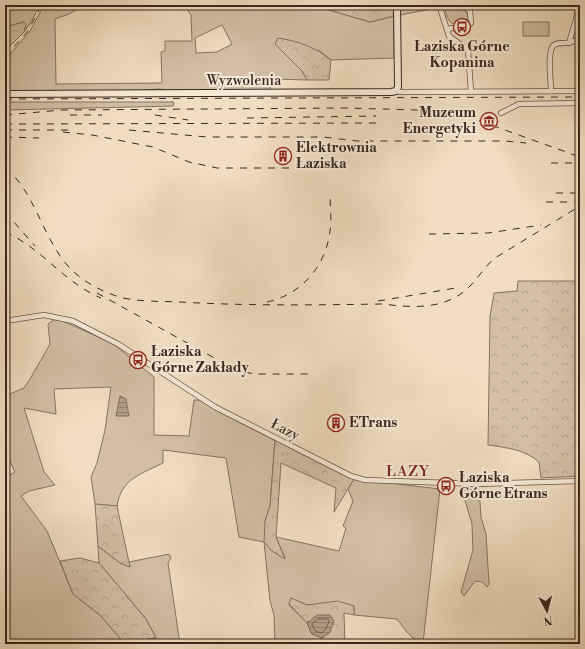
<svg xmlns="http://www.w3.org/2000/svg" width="585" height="649" viewBox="0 0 585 649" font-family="'Libre Bodoni',serif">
	<defs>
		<pattern id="forest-crowns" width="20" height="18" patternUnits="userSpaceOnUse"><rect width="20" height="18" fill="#d2bfa6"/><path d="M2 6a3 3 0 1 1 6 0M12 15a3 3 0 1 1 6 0" fill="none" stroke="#b5a48e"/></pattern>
		<pattern id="water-rules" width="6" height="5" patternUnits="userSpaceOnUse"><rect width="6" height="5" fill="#b29f8a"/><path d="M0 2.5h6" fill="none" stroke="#928170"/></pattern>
	</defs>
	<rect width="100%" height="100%" fill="#f1dec2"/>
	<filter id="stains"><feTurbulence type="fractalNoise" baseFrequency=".005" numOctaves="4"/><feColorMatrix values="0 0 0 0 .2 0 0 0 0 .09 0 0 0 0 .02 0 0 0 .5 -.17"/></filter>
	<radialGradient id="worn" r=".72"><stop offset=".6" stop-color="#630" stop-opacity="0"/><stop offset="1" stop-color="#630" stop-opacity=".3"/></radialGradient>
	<!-- grass -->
	<path fill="#d2bfa6" stroke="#867262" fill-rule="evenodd" d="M 5,5 L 40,5 L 32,20 L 24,32 L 26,24 L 24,22 L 5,27 Z
		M 44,5 L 312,5 L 370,22 L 394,16 L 394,58 L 331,60 L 319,50 L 295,63 L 302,71 L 307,80 L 274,79 L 269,91 L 188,92 L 159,89 L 116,92 L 5,92 L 5,60 L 30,31 ZM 186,7 L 191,15 L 192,41 L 165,41 L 165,51 L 161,52 L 162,83 L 56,84 L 55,19 L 69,14 L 79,8 ZM 222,25 L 232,44 L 217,52 L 196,53 L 195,38 Z
		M 400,5 L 436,5 L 437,8 L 400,15 Z
		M 457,6 L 463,7 L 469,16 L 467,21 C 455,31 448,22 445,10 Z
		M 523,22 L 549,22 L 549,36 L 523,36 Z
		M 5,102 L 174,102 L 173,106 L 5,110 Z
		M 56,318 L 112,343 L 154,377 L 154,435 L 189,436 L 194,400 L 199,400 L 275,440 L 270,506 L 265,521 L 285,558 L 276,537 L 339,551 L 346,528 L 343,526 L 353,501 L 348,489 L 354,479 L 440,489 L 423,643 C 412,641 404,628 397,619 L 354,615 L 354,606 L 307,605 L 291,598 L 289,605 L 307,623 L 312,634 L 322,638 L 324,644 L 275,644 L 274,615 L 270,601 L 264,542 L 239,537 L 226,458 L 163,450 L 163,463 C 141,474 121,479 117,506 L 95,504 L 91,477 L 97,463 L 105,430 L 111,387 L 54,389 L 56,414 L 24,408 L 44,472 L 55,485 L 29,491 L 21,496 L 47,531 L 73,594 L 100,615 L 125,644 L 5,644 L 5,478 L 15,472 L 5,450 L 5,396 L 24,388 L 30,379 L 50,344 L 48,324 Z
		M 479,489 L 481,517 L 486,534 L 489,584 L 487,587 L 482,582 L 475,581 L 464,596 L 461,592 L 473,550 L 472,524 L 462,490 Z
		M 98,546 L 120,563 L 130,567 L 129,562 L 169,554 L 171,558 L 168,563 L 180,644 L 149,644 L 147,639 L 156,638 L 146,619 L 99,563 Z"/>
	<!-- forest -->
	<path fill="url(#forest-crowns)" stroke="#867262" d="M 312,5 L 395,5 L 394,16 L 370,22 Z
		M 24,22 L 26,24 L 24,32 L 5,51 L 5,27 Z
		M 278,38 C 298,41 315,47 331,60 L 329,80 L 307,80 L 302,71 L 275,44 Z
		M 518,281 L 580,281 L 580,476 L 541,478 L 539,462 C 524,449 507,448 488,445 L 490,316 L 494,293 L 517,291 Z
		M 275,440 L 354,479 L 334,512 L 336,488 L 281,463 L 276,537 L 285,559 L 272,551 L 264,542 L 265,521 L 270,506 Z
		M 95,504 L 117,506 L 130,567 L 120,563 L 98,546 Z
		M 80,558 L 99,563 L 146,619 L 156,638 L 147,639 L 149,644 L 125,644 L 100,615 L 73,594 L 60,561 Z
		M 291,598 L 307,605 L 338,601 L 354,606 L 354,615 L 344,613 L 345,644 L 324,644 L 322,638 L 330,632 L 308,621 L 307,623 L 289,604 Z"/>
	<!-- water -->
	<path fill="url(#water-rules)" stroke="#826f5f" d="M 120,396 L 126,399 L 129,416 L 116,416 Z
		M 317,615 L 330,615 L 334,621 L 330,632 L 322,638 L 312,634 L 307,623 Z"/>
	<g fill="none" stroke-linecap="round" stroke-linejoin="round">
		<!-- shore -->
		<path stroke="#766254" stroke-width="1" d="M 318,619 L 328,619 L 329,621 L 326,629 L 322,633 L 315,631 L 312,624 Z"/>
		<!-- street casing -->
		<g stroke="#675447" stroke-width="6">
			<path id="street" d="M 439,5 L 449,36 L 468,50 L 471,91
				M 580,5 L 569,43 L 580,39
				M 440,7 L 447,5
				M 447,29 L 467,26 L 471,23 L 470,11 L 462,5
				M 396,91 L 401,92 L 580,91
				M 551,91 C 551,82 547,53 553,46 C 556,42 564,43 569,43
				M 501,113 L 519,104 L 580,103
				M 5,321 L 44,315 L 73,321 L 118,344 L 215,407 L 351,476 L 365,480 L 478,484 L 580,481"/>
		</g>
		<!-- secondary casing -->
		<g stroke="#39261e" stroke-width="8">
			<path id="secondary" d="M 5,94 L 391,92 L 396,91 L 398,87 L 397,5"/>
		</g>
		<!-- street -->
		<use href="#street" stroke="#f6ead7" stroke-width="4.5"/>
		<!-- secondary -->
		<use href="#secondary" stroke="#f6ead7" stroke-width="6"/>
		<!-- rail -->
		<path stroke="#39261e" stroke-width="1" stroke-dasharray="7 7" stroke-linecap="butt" d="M 5,57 L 27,32 L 42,5
			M 5,99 L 580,97
			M 5,115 L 62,110 L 346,108 L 452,111 L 580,157
			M 70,115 L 102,115
			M 155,115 L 188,120
			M 247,118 L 376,116
			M 5,124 L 377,123
			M 5,130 L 69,130
			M 129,130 L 207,137 L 323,137 L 357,141 L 505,141 L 526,143
			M 63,132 L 92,135 L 153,147 L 189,162 L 217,168 L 328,168
			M 5,137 L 39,138
			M 551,163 L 580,163
			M 5,168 C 37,192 43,245 75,273 C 89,285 105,293 123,298 C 142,302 161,301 180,302 C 248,306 315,305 383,304 C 413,308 447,310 470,286 C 479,277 485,266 495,258 L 580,206
			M 556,193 L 580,193
			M 546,202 L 580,202
			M 5,212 L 35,246
			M 5,232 C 42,248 63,282 101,298
			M 429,234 L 488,233 L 541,225
			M 97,293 L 236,370 L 254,374 L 310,374
			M 378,301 L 456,288
			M 267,302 C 301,295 326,266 330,231 C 332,219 330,206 330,194"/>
	</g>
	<!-- icons -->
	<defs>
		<g id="bus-ring" transform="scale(0.9)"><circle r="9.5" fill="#f6ead7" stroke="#8f2418" stroke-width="1.5"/><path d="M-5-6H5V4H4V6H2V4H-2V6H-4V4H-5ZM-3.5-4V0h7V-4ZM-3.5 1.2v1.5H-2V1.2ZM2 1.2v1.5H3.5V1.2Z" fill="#8f2418"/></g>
		<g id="museum-ring" transform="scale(0.9)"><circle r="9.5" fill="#f6ead7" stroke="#8f2418" stroke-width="1.5"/><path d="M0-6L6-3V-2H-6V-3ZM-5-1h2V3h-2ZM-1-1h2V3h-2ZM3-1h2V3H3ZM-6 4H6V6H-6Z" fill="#8f2418"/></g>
		<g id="building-ring" transform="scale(0.9)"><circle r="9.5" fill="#f6ead7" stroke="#8f2418" stroke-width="1.5"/><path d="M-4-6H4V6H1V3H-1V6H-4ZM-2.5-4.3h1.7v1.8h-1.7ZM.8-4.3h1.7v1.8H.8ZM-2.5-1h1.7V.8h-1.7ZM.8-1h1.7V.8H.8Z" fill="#8f2418"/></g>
	</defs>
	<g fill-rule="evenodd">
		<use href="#bus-ring" x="462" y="27"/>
		<use href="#museum-ring" x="489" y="121"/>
		<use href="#building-ring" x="283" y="156"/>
		<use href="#bus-ring" x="138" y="360"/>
		<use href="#building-ring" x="336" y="423"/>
		<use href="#bus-ring" x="446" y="486"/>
	</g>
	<g text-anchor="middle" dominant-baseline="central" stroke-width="4" stroke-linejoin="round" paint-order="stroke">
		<!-- poi labels -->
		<g font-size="14" font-weight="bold" fill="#39261e" stroke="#f6ead7" text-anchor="start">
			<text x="462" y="47" text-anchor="middle">Łaziska Górne<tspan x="462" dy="16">Kopanina</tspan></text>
			<text x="476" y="113" text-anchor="end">Muzeum<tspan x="476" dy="16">Energetyki</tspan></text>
			<text x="296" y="148">Elektrownia<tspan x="296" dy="16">Łaziska</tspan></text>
			<text x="151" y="352">Łaziska<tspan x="151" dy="16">Górne Zakłady</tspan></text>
			<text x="349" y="423">ETrans</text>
			<text x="459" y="478">Łaziska<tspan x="459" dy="16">Górne Etrans</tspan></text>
		</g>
		<!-- street labels -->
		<g font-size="14" fill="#39261e" stroke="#f6ead7">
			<text x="244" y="81">Wyzwolenia</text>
			<text transform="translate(285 430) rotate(27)">Łazy</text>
		</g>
		<!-- neighbourhood labels -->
		<g font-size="15" letter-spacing="1" fill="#7a1f14" stroke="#f6ead7">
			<text x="408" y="471">ŁAZY</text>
		</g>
	</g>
	<!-- margin -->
	<rect width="585" height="649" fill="none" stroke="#f1dec2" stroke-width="20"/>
	<rect x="6" y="6" width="573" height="637" fill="none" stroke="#39261e" stroke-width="2"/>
	<rect x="10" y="10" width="565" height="629" fill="none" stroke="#39261e"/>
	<!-- north arrow -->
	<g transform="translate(547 611) rotate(173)" stroke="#f6ead7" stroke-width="3" paint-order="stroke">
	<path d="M0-3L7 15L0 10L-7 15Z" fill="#39261e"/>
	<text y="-6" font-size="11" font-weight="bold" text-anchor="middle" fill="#39261e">N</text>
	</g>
	<rect width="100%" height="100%" filter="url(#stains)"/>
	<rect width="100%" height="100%" fill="url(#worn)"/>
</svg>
